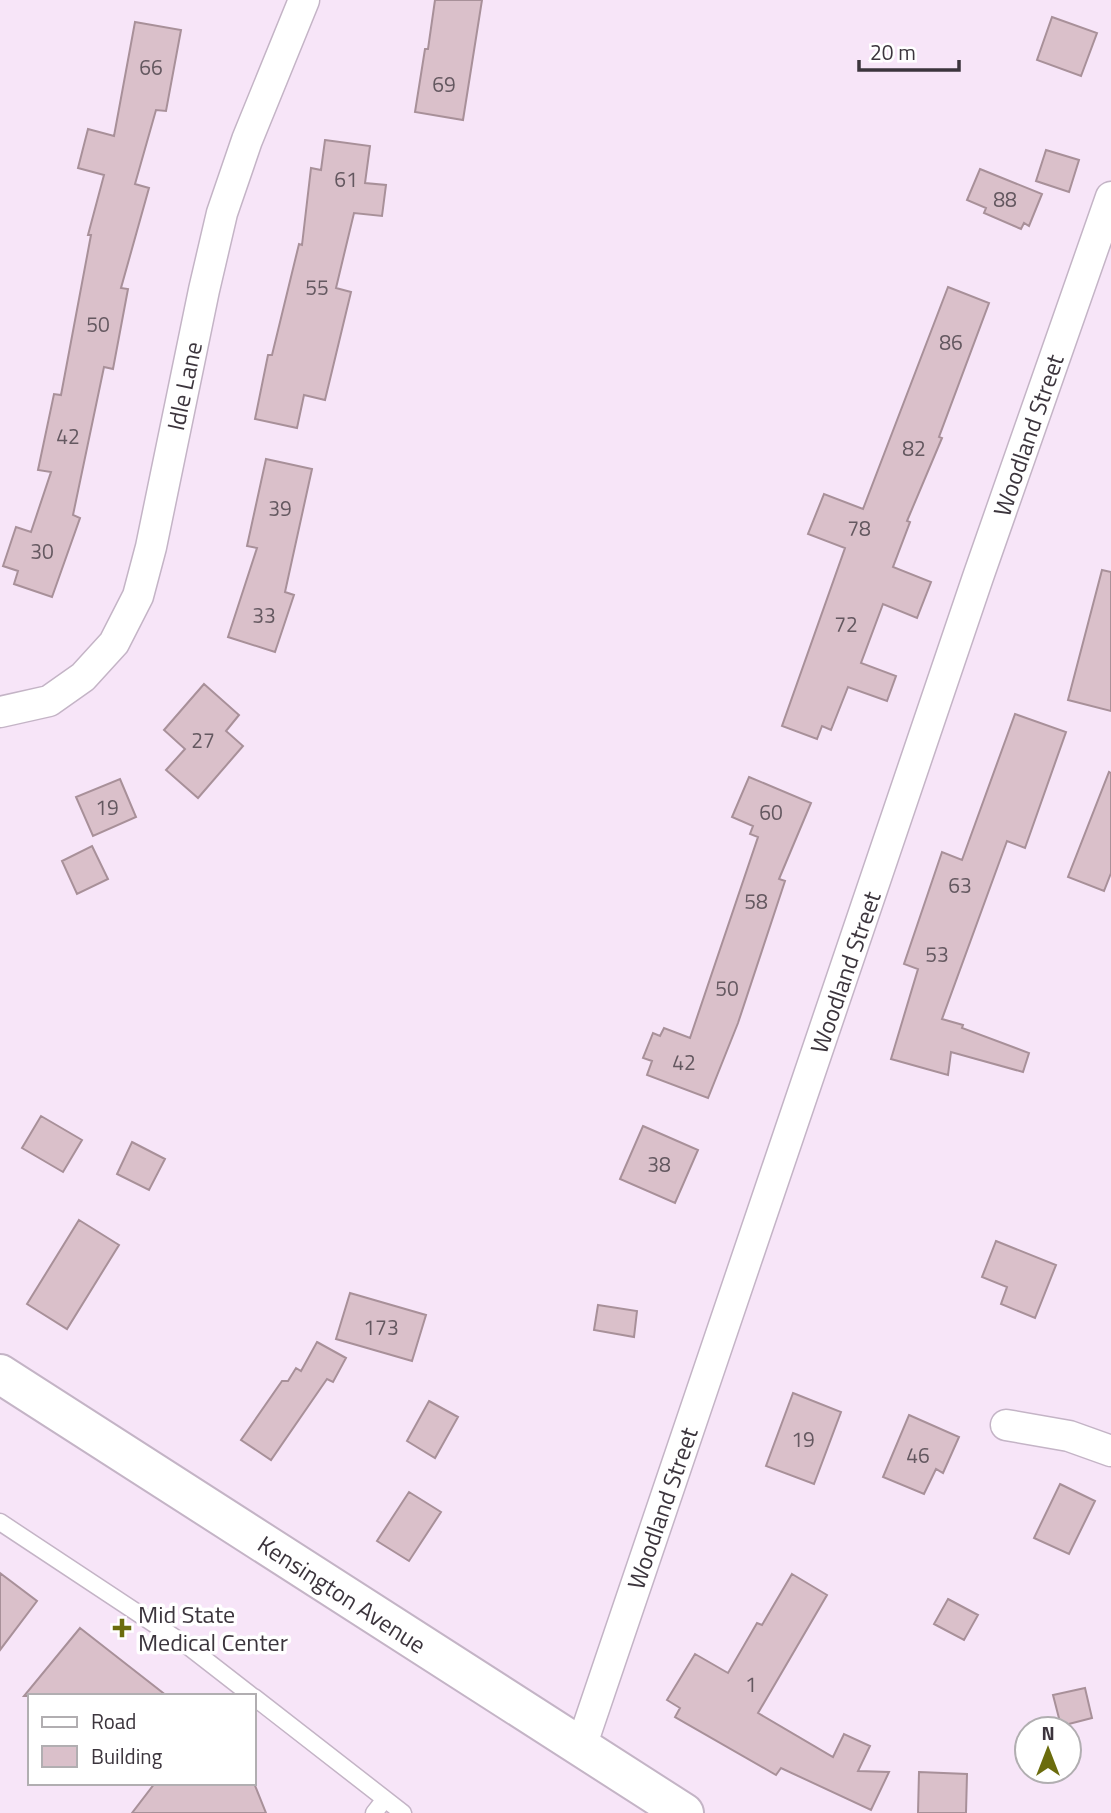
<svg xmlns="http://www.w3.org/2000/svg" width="1111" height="1813" viewBox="0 0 1111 1813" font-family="'Titillium Web',sans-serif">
	<rect width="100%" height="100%" fill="#f7e5f8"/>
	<!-- building -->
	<path fill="#dac0ca" stroke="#a89099" stroke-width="2" d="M 435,0 L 482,0 L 463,120 L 415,112 L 425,49 L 428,49 Z
		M 1052,17 L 1097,33 L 1081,76 L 1037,60 Z
		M 135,22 L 181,30 L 166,111 L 156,110 L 135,184 L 149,188 L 121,288 L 128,289 L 113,369 L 104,367 L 73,515 L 80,518 L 52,597 L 14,584 L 18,571 L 3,566 L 16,527 L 31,532 L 51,472 L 38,470 L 54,394 L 61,395 L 91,235 L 88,235 L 104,175 L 78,168 L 88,129 L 114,136 Z
		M 325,140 L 370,146 L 365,183 L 386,185 L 382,216 L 354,213 L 336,288 L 351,292 L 325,400 L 304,395 L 297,428 L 255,419 L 268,355 L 272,355 L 299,244 L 302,245 L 311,168 L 321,170 Z
		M 1046,150 L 1079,160 L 1069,192 L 1036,181 Z
		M 980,169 L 1042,194 L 1029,226 L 1024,223 L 1021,229 L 984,213 L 986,208 L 967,200 Z
		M 948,287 L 989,303 L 939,437 L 942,438 L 907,521 L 910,522 L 893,567 L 931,582 L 917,618 L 883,604 L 861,663 L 896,676 L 887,701 L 848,687 L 831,730 L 822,726 L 817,739 L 782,726 L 845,548 L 808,534 L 824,494 L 863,509 Z
		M 266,459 L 312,469 L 285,592 L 294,595 L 275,652 L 228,637 L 257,548 L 247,546 Z
		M 1102,570 L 1111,572 L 1111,711 L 1068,700 Z
		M 204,684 L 239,715 L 226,731 L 243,746 L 198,798 L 166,770 L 185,749 L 164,730 Z
		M 1015,714 L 1066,732 L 1025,848 L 1007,841 L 942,1019 L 963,1025 L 962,1028 L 1029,1053 L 1023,1072 L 951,1052 L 948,1075 L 891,1059 L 918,969 L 904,964 L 942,852 L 962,860 Z
		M 1109,772 L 1111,773 L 1111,873 L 1104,891 L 1068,877 Z
		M 749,777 L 811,803 L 779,879 L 785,881 L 738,1023 L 708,1098 L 647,1075 L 652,1061 L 643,1058 L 653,1033 L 660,1036 L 664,1028 L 690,1038 L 758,837 L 750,834 L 753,826 L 732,817 Z
		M 120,779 L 136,817 L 93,836 L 76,797 Z
		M 92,846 L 108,879 L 77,894 L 62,861 Z
		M 41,1116 L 82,1140 L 63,1172 L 22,1148 Z
		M 643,1126 L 698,1150 L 675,1203 L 620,1179 Z
		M 132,1142 L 165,1159 L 149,1190 L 117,1174 Z
		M 79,1220 L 119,1245 L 67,1329 L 27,1304 Z
		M 996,1241 L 1056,1265 L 1035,1318 L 1001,1304 L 1007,1287 L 982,1277 Z
		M 350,1293 L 426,1315 L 412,1361 L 336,1339 Z
		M 598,1305 L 637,1311 L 634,1337 L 594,1330 Z
		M 317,1342 L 346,1358 L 333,1382 L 327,1379 L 271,1460 L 241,1440 L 282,1381 L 288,1381 L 296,1368 L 301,1371 Z
		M 793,1393 L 841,1412 L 814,1484 L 766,1466 Z
		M 429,1401 L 458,1417 L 435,1458 L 407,1441 Z
		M 909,1415 L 959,1437 L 943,1473 L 936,1469 L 924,1494 L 883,1477 Z
		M 1060,1484 L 1095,1501 L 1069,1554 L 1034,1538 Z
		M 409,1492 L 441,1512 L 409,1561 L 377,1541 Z
		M 0,1573 L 37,1601 L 0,1650 Z
		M 792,1574 L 827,1595 L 758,1713 L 833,1757 L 844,1734 L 870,1746 L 858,1771 L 889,1772 L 871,1810 L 781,1768 L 776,1775 L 675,1717 L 680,1708 L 667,1700 L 695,1654 L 728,1673 L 757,1623 L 762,1625 Z
		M 948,1599 L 978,1615 L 964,1640 L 934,1624 Z
		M 80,1628 L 167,1696 L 24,1696 Z
		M 1085,1688 L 1092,1718 L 1061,1726 L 1053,1695 Z
		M 919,1772 L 967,1774 L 966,1813 L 918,1813 Z
		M 155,1783 L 254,1783 L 266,1813 L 132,1813 Z"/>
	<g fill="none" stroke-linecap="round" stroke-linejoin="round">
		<!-- lane casing -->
		<g stroke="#c4b4c6" stroke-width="19">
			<path id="lane" d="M 0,1522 L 189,1647 L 252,1696
				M 254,1697 L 403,1813
				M 374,1813 L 385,1799"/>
		</g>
		<!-- street casing -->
		<g stroke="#c4b4c6" stroke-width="33">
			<path id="street" d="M 0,712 L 49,701 L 83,677 L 114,643 L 138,596 L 151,547 L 204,290 L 222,213 L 247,140 L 304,0
				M 1006,1425 L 1069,1436 L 1111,1451
				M 581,1747 L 978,577 L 1111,197"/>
		</g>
		<!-- secondary casing -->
		<g stroke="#c4b4c6" stroke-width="42">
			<path id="secondary" d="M 0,1374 L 684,1813"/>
		</g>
		<!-- lane -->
		<use href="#lane" stroke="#fff" stroke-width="16"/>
		<!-- street -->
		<use href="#street" stroke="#fff" stroke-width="30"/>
		<!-- secondary -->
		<use href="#secondary" stroke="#fff" stroke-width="38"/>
	</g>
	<!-- markers -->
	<path fill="#6b6c0d" stroke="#fff" stroke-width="2.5" d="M118.5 1617.5h7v7h7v7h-7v7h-7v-7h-7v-7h7z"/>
	<g text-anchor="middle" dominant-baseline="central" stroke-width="7" stroke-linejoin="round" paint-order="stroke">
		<!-- number labels -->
		<g font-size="21" fill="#645860">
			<text x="151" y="67">66</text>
			<text x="444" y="84">69</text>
			<text x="346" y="179">61</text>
			<text x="1005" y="199">88</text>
			<text x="317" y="287">55</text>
			<text x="98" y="324">50</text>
			<text x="951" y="342">86</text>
			<text x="68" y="436">42</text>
			<text x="914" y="448">82</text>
			<text x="280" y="508">39</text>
			<text x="859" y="528">78</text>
			<text x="42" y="551">30</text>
			<text x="264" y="615">33</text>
			<text x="846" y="624">72</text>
			<text x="203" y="740">27</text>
			<text x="107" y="807">19</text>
			<text x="771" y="812">60</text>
			<text x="960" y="885">63</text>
			<text x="756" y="901">58</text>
			<text x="937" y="954">53</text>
			<text x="727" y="988">50</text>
			<text x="684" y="1062">42</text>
			<text x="659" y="1164">38</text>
			<text x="381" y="1327">173</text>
			<text x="803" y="1439">19</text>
			<text x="918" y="1455">46</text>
			<text x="751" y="1684">1</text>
		</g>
		<!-- street labels -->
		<g font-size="24" fill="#3c353d" stroke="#fff">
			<text transform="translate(184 386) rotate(-78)">Idle Lane</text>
			<text transform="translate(1028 435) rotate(-71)">Woodland Street</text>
			<text transform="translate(845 972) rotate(-71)">Woodland Street</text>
			<text transform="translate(662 1508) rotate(-71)">Woodland Street</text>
			<text transform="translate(342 1594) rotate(33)">Kensington Avenue</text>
		</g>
		<!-- poi labels -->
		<g font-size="24" fill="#3c353d" stroke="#fff" text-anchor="start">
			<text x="138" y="1614">Mid State<tspan x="138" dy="28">Medical Center</tspan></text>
		</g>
	</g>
	<!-- legend -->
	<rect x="28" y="1694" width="228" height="91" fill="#ffffff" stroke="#b1aeb1" stroke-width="2"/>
	<rect x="42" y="1717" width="35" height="10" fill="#ffffff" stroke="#b1aeb1" stroke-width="2"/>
	<text x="91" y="1729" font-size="21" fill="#3c353d">Road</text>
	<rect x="42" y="1746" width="35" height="21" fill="#dac0ca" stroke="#b1aeb1" stroke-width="2"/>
	<text x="91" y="1764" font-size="21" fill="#3c353d">Building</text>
	<!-- north arrow -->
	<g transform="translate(1048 1750)"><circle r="33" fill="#ffffff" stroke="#b1aeb1" stroke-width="2"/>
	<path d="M0-5L12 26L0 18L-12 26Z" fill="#6b6c0d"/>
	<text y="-10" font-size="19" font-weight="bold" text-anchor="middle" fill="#3c353d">N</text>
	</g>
	<!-- scale -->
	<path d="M859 60v10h100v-10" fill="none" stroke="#3c353d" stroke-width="3.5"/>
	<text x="870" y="60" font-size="21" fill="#3c353d" stroke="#ffffff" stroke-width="5" paint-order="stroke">20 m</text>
</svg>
